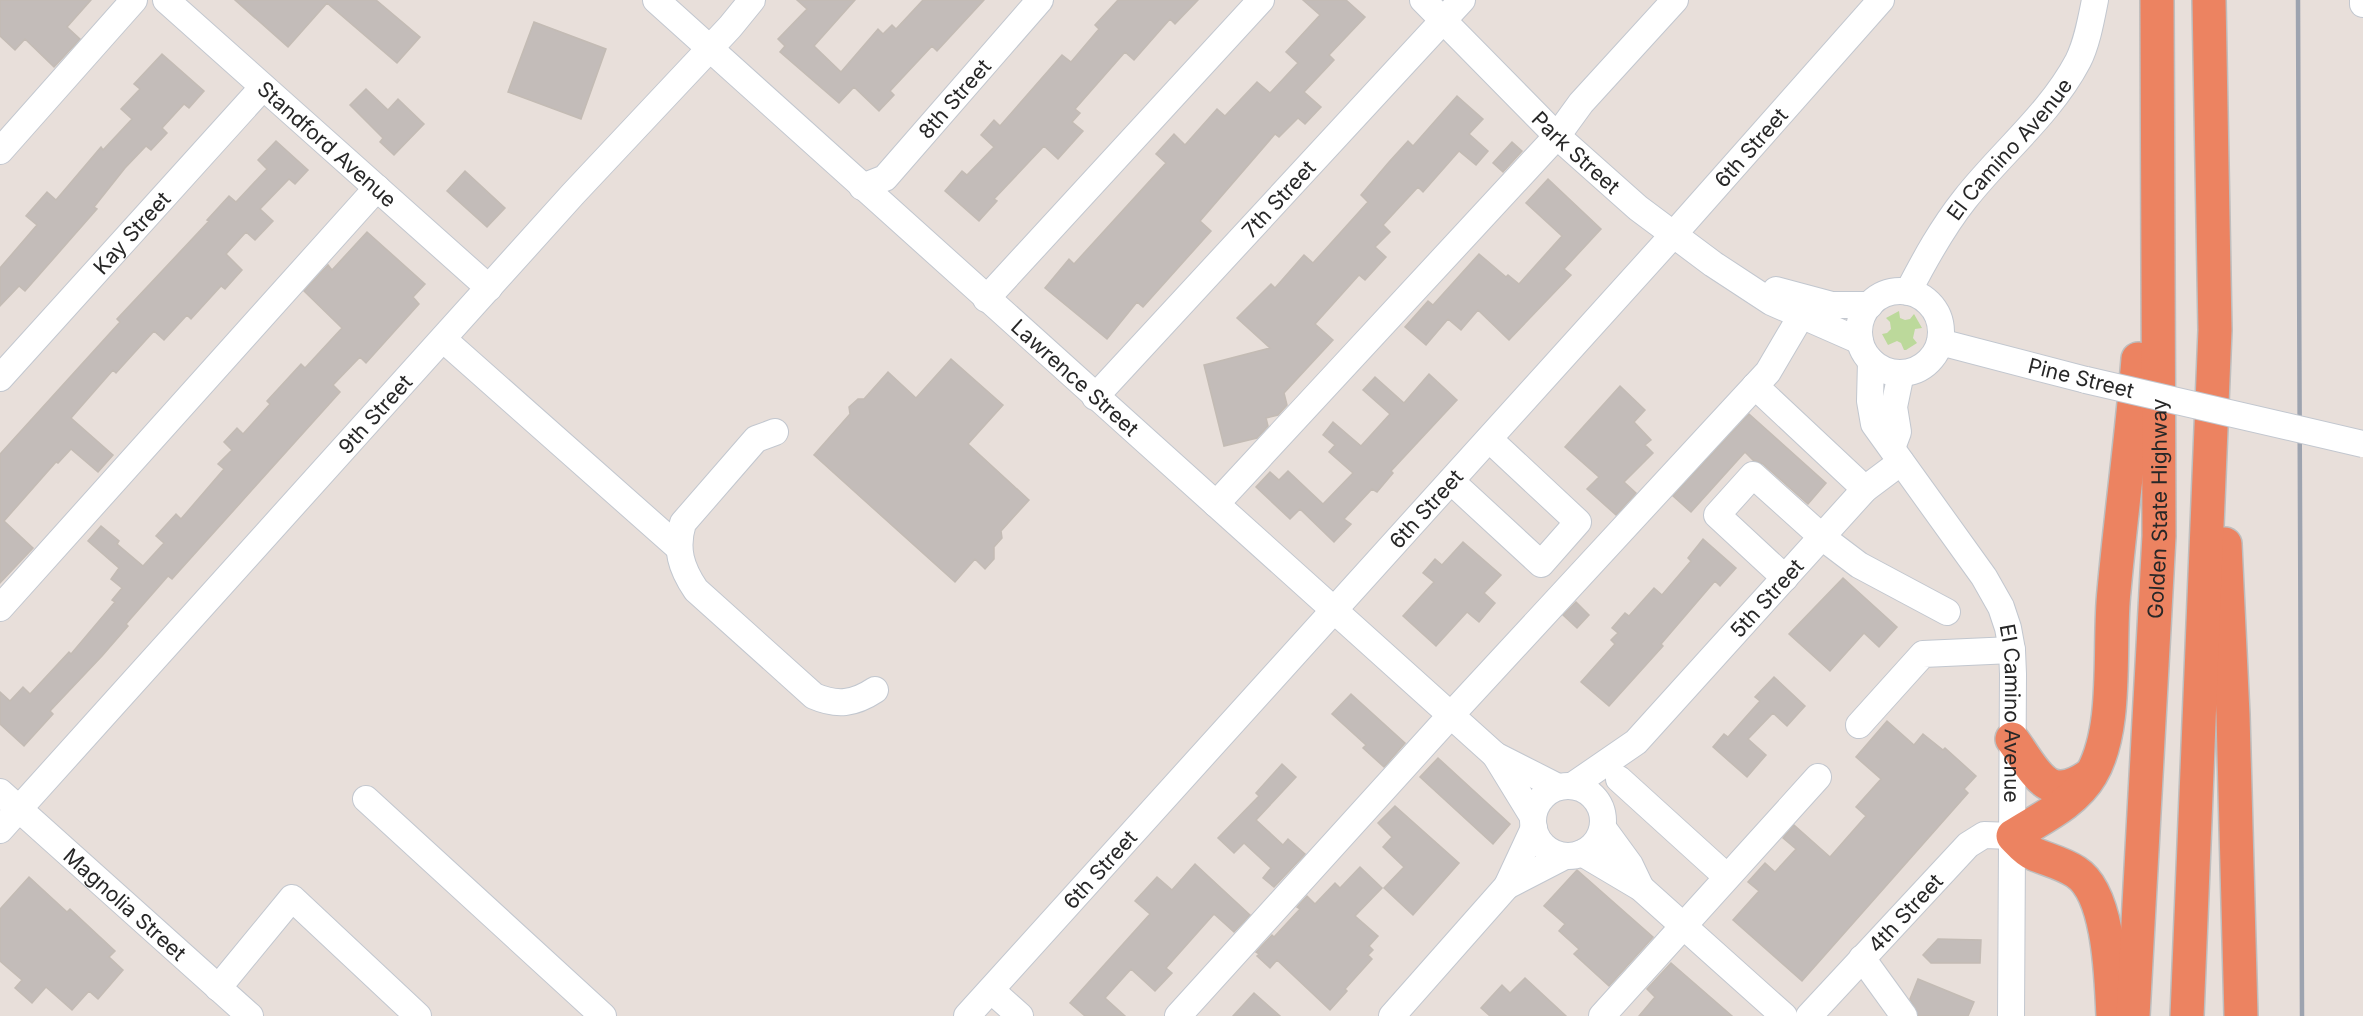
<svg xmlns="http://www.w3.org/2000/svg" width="2363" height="1016" viewBox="0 0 2363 1016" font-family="Inter,sans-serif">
	<rect width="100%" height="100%" fill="#e8dfda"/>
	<!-- green -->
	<path fill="#bcd99b" d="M 1899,311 L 1900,318 L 1905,320 L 1910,319 L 1914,314 L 1922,328 L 1915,329 L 1913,338 L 1917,343 L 1906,350 L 1904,350 L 1901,343 L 1897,341 L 1888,345 L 1882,334 L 1887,333 L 1891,329 L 1890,322 L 1886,318 Z"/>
	<!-- building -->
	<path fill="#c3bcb9" stroke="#c3bbb4" stroke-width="1.5" d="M 0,0 L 91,0 L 67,27 L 80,39 L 54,67 L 25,39 L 15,50 L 0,36 Z
		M 235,0 L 376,0 L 420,37 L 397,63 L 327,3 L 288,47 Z
		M 797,0 L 855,0 L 814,46 L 841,72 L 878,29 L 883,34 L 892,25 L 896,29 L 923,0 L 984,0 L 937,51 L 932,46 L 890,91 L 894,95 L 879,111 L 854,87 L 839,103 L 780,52 L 785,46 L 778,39 L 807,9 Z
		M 1118,0 L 1198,0 L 1175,24 L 1170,19 L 1134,60 L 1125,52 L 1075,109 L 1080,113 L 1072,122 L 1083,131 L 1058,159 L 1044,146 L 994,199 L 997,201 L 979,221 L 945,191 L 962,171 L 967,175 L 994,147 L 981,135 L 994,120 L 1000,126 L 1062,55 L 1071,62 L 1099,29 L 1095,25 Z
		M 1303,0 L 1346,0 L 1365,17 L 1329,55 L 1334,60 L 1304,92 L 1321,107 L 1305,124 L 1298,118 L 1279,137 L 1275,134 L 1200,221 L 1211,231 L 1143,307 L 1137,302 L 1107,339 L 1045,288 L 1069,259 L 1074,264 L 1166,163 L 1156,154 L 1174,134 L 1185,145 L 1217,109 L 1225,116 L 1257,82 L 1270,93 L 1298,63 L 1286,52 L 1320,15 Z
		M 534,22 L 606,49 L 581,119 L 508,92 Z
		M 162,54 L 204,91 L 189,108 L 184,104 L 162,128 L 167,133 L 151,150 L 146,146 L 125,168 L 94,207 L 97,209 L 25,291 L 19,286 L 0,306 L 0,268 L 37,225 L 26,216 L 47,192 L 56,200 L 101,147 L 103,150 L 132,119 L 121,109 L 140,89 L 134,84 Z
		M 366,89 L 388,110 L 398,99 L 424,124 L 394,155 L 380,142 L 383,138 L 350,105 Z
		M 1457,96 L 1483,119 L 1469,134 L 1488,151 L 1476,165 L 1459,151 L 1423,192 L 1418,187 L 1383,225 L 1390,232 L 1375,247 L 1386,257 L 1365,280 L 1359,275 L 1315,324 L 1333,340 L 1284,393 L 1287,405 L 1278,415 L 1266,418 L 1268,426 L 1257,438 L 1224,446 L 1204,365 L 1270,348 L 1237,318 L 1271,284 L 1275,288 L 1304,255 L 1313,263 L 1368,202 L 1361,195 L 1389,162 L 1408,141 L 1413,146 Z
		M 276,141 L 308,170 L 295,184 L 289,179 L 260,209 L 273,221 L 255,240 L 246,232 L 226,254 L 242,270 L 225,289 L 221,286 L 191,319 L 187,315 L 164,340 L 154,331 L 116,373 L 113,370 L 71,418 L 113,455 L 98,472 L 71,449 L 58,463 L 56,462 L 4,521 L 33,548 L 0,583 L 0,454 L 120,322 L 117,319 L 209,221 L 207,220 L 229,196 L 236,202 L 267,169 L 258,160 Z
		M 1512,142 L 1522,151 L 1503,172 L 1493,163 Z
		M 465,171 L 505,208 L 487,227 L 447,191 Z
		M 1548,179 L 1601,229 L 1564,269 L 1571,275 L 1509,340 L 1478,310 L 1461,330 L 1448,319 L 1426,345 L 1405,327 L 1428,301 L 1433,305 L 1479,254 L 1506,277 L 1508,275 L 1519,284 L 1562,236 L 1526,203 Z
		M 367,232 L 425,284 L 413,297 L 419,304 L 366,363 L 360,357 L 333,385 L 340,392 L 172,579 L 168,576 L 126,624 L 128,626 L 102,656 L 50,711 L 53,714 L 24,746 L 0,724 L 0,692 L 10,701 L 23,687 L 30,694 L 69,652 L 71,654 L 115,602 L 112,600 L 122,588 L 111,579 L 119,568 L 88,541 L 101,526 L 119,541 L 117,544 L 143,566 L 164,543 L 156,536 L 176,514 L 181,519 L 224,469 L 218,464 L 232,450 L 224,442 L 237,428 L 243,434 L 270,404 L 267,401 L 301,364 L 305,368 L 342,328 L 304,291 L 328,265 L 332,270 Z
		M 951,359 L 1003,405 L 968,444 L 1029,500 L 1001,531 L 1002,538 L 994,547 L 994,559 L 985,569 L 975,559 L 955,582 L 814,455 L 850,414 L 849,407 L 858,399 L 864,399 L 888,372 L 916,398 Z
		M 1429,374 L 1457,400 L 1391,471 L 1393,473 L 1377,492 L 1372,489 L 1344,519 L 1351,524 L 1334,542 L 1300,509 L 1290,519 L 1256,487 L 1270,472 L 1279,480 L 1288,471 L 1323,504 L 1353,473 L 1329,452 L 1335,445 L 1323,435 L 1333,422 L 1361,446 L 1390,414 L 1363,390 L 1375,377 L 1404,403 Z
		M 1620,386 L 1645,410 L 1634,422 L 1651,440 L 1645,445 L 1653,453 L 1624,482 L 1636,493 L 1616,515 L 1587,489 L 1599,477 L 1565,447 Z
		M 1749,414 L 1826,483 L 1808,504 L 1763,464 L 1753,460 L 1745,452 L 1691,512 L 1673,496 Z
		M 1703,539 L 1736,568 L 1720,586 L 1715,581 L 1661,644 L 1663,646 L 1609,706 L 1581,682 L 1615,644 L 1611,640 L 1618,633 L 1612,628 L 1625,613 L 1629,616 L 1654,588 L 1662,595 L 1691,561 L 1688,558 Z
		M 1463,542 L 1501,575 L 1484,593 L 1495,603 L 1479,622 L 1467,612 L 1436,646 L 1403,616 L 1434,582 L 1423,573 L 1435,559 L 1442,565 Z
		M 1843,578 L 1897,627 L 1879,647 L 1864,633 L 1830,671 L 1789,634 Z
		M 1576,602 L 1589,615 L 1577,628 L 1563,615 Z
		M 1774,677 L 1805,706 L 1787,726 L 1773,713 L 1748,739 L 1766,755 L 1747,777 L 1713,747 L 1724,734 L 1728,737 L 1760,701 L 1755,697 Z
		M 1351,694 L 1405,743 L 1384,767 L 1363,748 L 1366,745 L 1332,714 Z
		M 1887,721 L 1914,745 L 1923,734 L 1943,750 L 1945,748 L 1976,776 L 1964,789 L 1968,793 L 1802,981 L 1733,920 L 1759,891 L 1748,882 L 1765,863 L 1775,872 L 1796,849 L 1783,838 L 1794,825 L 1830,857 L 1866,816 L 1856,807 L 1881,779 L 1856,757 Z
		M 1438,758 L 1510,824 L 1493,844 L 1420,777 Z
		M 1282,764 L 1296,777 L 1256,820 L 1283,845 L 1288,839 L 1305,854 L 1274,887 L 1263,878 L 1271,868 L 1244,843 L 1234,853 L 1218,838 L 1259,796 L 1256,793 Z
		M 1395,806 L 1459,863 L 1413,915 L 1384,888 L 1404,867 L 1383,847 L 1392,837 L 1378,823 Z
		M 1195,864 L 1250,915 L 1234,932 L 1214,914 L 1166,968 L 1172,973 L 1155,991 L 1131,969 L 1105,998 L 1125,1016 L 1085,1016 L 1070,1003 L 1150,914 L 1135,901 L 1157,877 L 1172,890 Z
		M 1360,867 L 1382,888 L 1355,916 L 1378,936 L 1369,946 L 1373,950 L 1368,955 L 1372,959 L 1345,989 L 1347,991 L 1330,1010 L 1277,960 L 1270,968 L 1257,956 L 1259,954 L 1256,952 L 1272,935 L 1274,937 L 1300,909 L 1297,907 L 1307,896 L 1315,904 L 1335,883 L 1340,888 Z
		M 1577,870 L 1653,937 L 1609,986 L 1574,954 L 1579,949 L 1559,931 L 1565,924 L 1544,906 Z
		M 29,877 L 67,912 L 70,909 L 115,951 L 109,957 L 123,970 L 98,999 L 89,991 L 72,1010 L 46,987 L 32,1003 L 15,988 L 22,980 L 0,961 L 0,909 Z
		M 1938,939 L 1981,940 L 1980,963 L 1931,963 L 1923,955 Z
		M 1671,963 L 1732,1016 L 1639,1016 L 1655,997 L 1647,989 Z
		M 1525,978 L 1566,1016 L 1490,1016 L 1481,1008 L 1502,985 L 1510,993 Z
		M 1918,979 L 1974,1002 L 1968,1016 L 1919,1016 L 1910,999 Z
		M 1254,993 L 1280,1016 L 1233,1016 Z"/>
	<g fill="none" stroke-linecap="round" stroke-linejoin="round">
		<!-- minor casing -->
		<g stroke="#c2c7cf" stroke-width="28">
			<g id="minor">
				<path id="s1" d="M 166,0 L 489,288"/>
				<path id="s2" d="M 656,0 L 1495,755 L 1558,787"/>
				<path id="s3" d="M 1423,0 L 1557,136 L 1638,208 L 1713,264 L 1771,302 L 1860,341"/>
				<path d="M 2363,0 L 2363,4"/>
				<path d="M 0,151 L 134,0"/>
				<path id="s4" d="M 862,187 L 885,178 L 1040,0"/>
				<path d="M 1776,290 L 1832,305 L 1870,305"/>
				<circle cx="1900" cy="332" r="41"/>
				<path id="s5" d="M 1908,292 C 1925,259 1942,228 1965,199 C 2001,153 2050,114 2078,61 C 2087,43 2091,20 2095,0"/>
				<path d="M 986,299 L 1261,0"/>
				<path d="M 443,339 L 679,548"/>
				<path d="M 1940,342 L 2086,380"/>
				<path id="s6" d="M 1871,361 L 1870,401 L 1874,424 L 1984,577 L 2001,607 L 2008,628 L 2012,650 L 2013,674 L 2011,1016"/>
				<path id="s7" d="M 0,378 L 263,87"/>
				<path d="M 1755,386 L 1865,489"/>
				<path id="s8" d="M 1095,397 L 1462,0"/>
				<path d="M 775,432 L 756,439 L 683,523 C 675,549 681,568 696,590 L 814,696 C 837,706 854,704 875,690"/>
				<path d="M 1892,448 L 1898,432 L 1894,407 L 1901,373"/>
				<path d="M 1451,481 L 1541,564 L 1578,522 L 1489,439"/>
				<path d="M 1216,504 L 1557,136 L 1581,103 L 1675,0"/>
				<path d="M 1785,578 L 1717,515 L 1753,475 L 1822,537 L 1859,565 L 1947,612"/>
				<path d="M 0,608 L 377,188"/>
				<path d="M 1859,725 L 1923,654 L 2012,650"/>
				<path d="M 1495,755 L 1533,817"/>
				<path d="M 1619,779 L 1727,877"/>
				<path id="s9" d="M 1572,786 L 1636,742 L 1865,489 L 1901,462"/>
				<circle cx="1568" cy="821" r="35"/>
				<path id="s10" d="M 0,792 L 250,1016"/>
				<path d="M 366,799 L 603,1016"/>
				<path d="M 1603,828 L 1630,865 L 1641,888"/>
				<path id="s11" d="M 0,830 L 573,194 L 730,27 L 752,0"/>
				<path d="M 1582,853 L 1641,888 L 1784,1016"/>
				<path d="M 1507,886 L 1565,856"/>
				<path d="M 1862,958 L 1904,1016"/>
				<path d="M 218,988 L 292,898 L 418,1016"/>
				<path d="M 991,990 L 1020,1016"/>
				<path id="s12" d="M 967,1016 L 1673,235 L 1881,0"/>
				<path d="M 1178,1016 L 1451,715 L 1768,372 L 1801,316"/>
				<path d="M 1392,1016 L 1507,886 L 1534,828"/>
				<path d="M 1602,1016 L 1818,777"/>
				<path id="s13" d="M 1809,1016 L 1968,845 L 1984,835 L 2013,836"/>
			</g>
		</g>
		<!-- highway casing -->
		<g stroke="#bebebe" stroke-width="36">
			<g id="highway">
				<path d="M 2225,544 L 2233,715 L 2241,1016"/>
				<path d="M 2012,739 C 2036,771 2046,806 2090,775"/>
				<path d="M 2113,1016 C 2111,979 2110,894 2076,872 C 2062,863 2048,860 2034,854 C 2026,851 2019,842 2013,836 C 2041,818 2074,804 2091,775 C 2119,728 2108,646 2114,591 C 2121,513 2132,436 2138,359"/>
				<path id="s14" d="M 2133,1016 L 2159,536 L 2157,0"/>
				<path d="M 2187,1016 L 2215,330 L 2209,0"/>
			</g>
		</g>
		<!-- minor -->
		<use href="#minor" stroke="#fff" stroke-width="26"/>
		<!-- highway -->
		<use href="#highway" stroke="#ec8361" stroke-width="33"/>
		<!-- rail -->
		<path stroke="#9da3af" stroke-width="4.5" d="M 2298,0 L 2302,1016"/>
		<!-- minor-bridge casing -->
		<g stroke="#c2c7cf" stroke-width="28" stroke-linecap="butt">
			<path id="minor-bridge" d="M 2086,380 L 2363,444"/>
		</g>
		<!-- minor-bridge -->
		<use href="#minor-bridge" stroke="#fff" stroke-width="26"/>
	</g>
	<g text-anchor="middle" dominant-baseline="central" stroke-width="4.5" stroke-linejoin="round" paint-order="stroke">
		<!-- street labels -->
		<g font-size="21" fill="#272727" stroke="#fff">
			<text stroke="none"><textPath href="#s4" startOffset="130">8th Street</textPath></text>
			<text stroke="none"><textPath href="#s1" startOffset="216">Standford Avenue</textPath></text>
			<text stroke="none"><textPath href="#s12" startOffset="1170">6th Street</textPath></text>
			<text stroke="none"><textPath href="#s5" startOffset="176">El Camino Avenue</textPath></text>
			<text stroke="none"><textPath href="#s3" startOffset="216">Park Street</textPath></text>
			<text stroke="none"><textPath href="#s8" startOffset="270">7th Street</textPath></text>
			<text stroke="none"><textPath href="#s7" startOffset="196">Kay Street</textPath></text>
			<text stroke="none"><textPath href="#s2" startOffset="564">Lawrence Street</textPath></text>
			<text transform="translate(2081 378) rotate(14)">Pine Street</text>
			<text stroke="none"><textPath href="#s11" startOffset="560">9th Street</textPath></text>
			<text stroke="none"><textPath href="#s14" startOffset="508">Golden State Highway</textPath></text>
			<text stroke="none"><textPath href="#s12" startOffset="684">6th Street</textPath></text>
			<text stroke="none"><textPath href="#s9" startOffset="272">5th Street</textPath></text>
			<text stroke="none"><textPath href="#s6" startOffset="394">El Camino Avenue</textPath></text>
			<text stroke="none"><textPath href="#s12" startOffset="198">6th Street</textPath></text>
			<text stroke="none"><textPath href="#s10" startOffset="168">Magnolia Street</textPath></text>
			<text stroke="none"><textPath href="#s13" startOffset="141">4th Street</textPath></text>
		</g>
	</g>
</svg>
